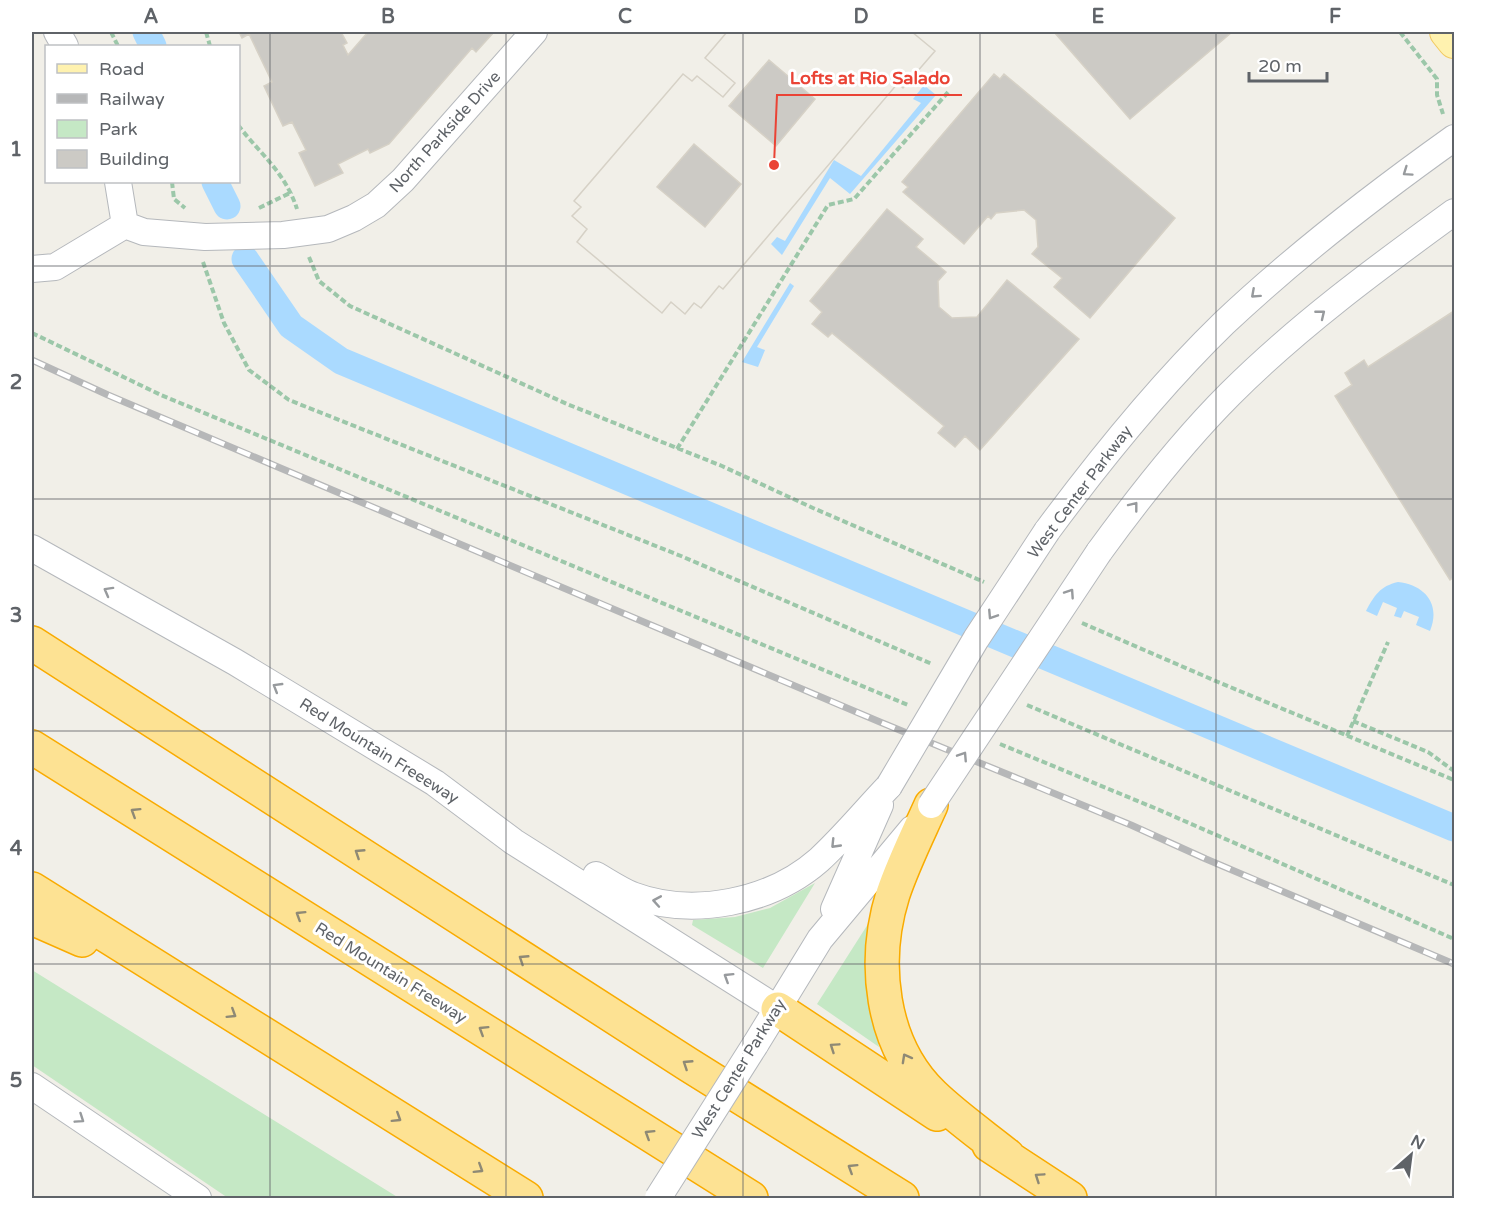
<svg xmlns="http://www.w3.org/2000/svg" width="1486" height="1230" viewBox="0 0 1486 1230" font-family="'Varela Round',sans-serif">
	<rect width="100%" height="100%" fill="#f1efe8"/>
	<!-- green -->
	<path fill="#c5e8c5" d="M 815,883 L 763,968 L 692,925 L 693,920 L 735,917 L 770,908 Z
		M 868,924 L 866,968 L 869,1001 L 879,1047 L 817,1004 Z
		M 32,970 L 399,1198 L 228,1198 L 32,1065 Z"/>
	<!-- water -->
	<path fill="#aadaff" d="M 924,85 L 936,95 L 850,194 L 830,178 L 782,255 L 771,244 L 777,237 L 785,241 L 834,160 L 861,176 L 921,103 L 913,99 Z
		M 790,283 L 794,286 L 757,347 L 765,350 L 758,367 L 742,362 Z
		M 1398,582 C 1425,585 1441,604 1430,631 L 1416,625 L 1419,617 L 1404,611 L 1401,618 L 1394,616 L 1397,608 L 1383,602 L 1377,616 L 1366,611 C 1374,596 1380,586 1398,582 Z"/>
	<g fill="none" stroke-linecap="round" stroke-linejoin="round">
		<!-- canal -->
		<path stroke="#aadaff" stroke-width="27" d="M 146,32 L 153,46
			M 215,182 L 227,206
			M 245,259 L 291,326 L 341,361 L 1454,828"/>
	</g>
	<!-- building -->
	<path fill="#cccac5" stroke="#d6d1c6" stroke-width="1.5" fill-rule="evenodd" d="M 239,32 L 341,32 L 347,43 L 343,45 L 348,55 L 368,32 L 494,32 L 476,52 L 472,48 L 389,144 L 370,153 L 368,149 L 338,164 L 343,173 L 315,186 L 299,153 L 306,150 L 292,122 L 283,126 L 264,86 L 272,82 L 249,34 L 242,38 Z
		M 727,32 L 912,32 L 935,51 L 903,88 L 898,83 L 723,289 L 719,286 L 701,308 L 694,303 L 685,314 L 671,302 L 662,313 L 577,242 L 587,229 L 572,216 L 581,207 L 574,201 L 683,74 L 692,81 L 697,76 L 723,97 L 735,83 L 705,58 ZM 769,60 L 815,99 L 776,146 L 729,106 ZM 694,144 L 741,184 L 705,227 L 657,187 Z
		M 727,32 L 912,32 L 935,51 L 903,88 L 898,83 L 723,289 L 719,286 L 701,308 L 694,303 L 685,314 L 671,302 L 662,313 L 577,242 L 587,229 L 572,216 L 581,207 L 574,201 L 683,74 L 692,81 L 697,76 L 723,97 L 735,83 L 705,58 Z
		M 1054,32 L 1232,32 L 1130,119 Z
		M 994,74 L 1000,79 L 1004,74 L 1175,218 L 1090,318 L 1054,287 L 1062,278 L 1032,254 L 1038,247 L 1036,220 L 1024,210 L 996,213 L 991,219 L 988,216 L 964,244 L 903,192 L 908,187 L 902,182 Z
		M 887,209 L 923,239 L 916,247 L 946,272 L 938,281 L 939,307 L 952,318 L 977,317 L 1007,280 L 1079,339 L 980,450 L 965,436 L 955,447 L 938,433 L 944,426 L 832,333 L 828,337 L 812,324 L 822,312 L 810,301 Z
		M 1454,311 L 1454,577 L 1450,580 L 1335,396 L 1352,385 L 1345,373 L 1364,360 L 1368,367 Z"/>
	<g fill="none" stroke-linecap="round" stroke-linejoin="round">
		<!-- minor casing -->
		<g stroke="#b5b8bc" stroke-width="28">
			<path id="minor" d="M 57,32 L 65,46
				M 118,182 L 125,225 L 144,232 L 205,237 L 283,235 L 328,229 L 354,218 L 376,205 L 403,180 L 534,32
				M 32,269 L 55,267 L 125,225
				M 1047,531 C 1101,458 1158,387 1224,323 C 1296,255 1374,195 1454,138
				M 32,548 L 235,662 L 435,783 L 514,842 L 778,1009
				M 1099,552 C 1139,497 1182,442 1230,394 C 1298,326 1377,268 1454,212
				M 596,875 C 608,882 620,890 632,895 C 693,918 771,902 819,860 C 844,837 866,810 889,786
				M 834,909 L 880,805
				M 755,1045 L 820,939 L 912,829
				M 32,1086 L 198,1198"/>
		</g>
		<!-- major casing -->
		<g stroke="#f2c960" stroke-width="34">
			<path id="major" d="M 1446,32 L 1454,42"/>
		</g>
		<!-- highway casing -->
		<g stroke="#f9ab00" stroke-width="36">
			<path id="highway" d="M 32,643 L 689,1065 L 902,1198
				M 32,747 L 751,1198
				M 931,805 C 918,834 903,864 893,894 C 872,961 880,1044 933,1095 C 956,1117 983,1136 1008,1156
				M 32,889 L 526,1198
				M 32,918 L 82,940
				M 778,1009 L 937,1114
				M 989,1145 L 1070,1198"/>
		</g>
		<!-- path -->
		<path stroke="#9cc7a9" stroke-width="4" stroke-dasharray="6 3" stroke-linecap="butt" d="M 111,32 L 118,46
			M 206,32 L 210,46
			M 1400,32 L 1437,79 L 1437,95 L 1443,114
			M 238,125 C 261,155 285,172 297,209
			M 172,182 L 174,199 L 185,208
			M 259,208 L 292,192
			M 309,257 L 319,281 L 350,306 L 567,404 L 722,466 L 813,508 L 984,582
			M 203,262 L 224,323 L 249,370 L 289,400 L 681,556 L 932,664
			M 32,333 L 161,395 L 908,705
			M 677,449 L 828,205 L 854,199 L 949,91
			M 1082,623 L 1218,682 L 1454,780
			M 1027,705 L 1454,885
			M 1353,721 L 1428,752 L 1454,771
			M 1347,736 L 1388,642
			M 1000,744 L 1157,809 L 1454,939"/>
		<!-- minor -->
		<use href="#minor" stroke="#fff" stroke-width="26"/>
		<!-- major -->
		<use href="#major" stroke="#fff2af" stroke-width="32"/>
		<!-- highway -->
		<use href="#highway" stroke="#fde293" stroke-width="33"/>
		<!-- rail casing -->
		<g stroke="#b6b7b8" stroke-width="7">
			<path id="rail" d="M 32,360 L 108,395 L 880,722 L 1131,825 L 1206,859 L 1454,964"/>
		</g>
		<!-- rail -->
		<use href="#rail" stroke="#fff" stroke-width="4.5" stroke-dasharray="14" stroke-linecap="butt"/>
		<!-- minor-bridge casing -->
		<g stroke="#b5b8bc" stroke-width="28" stroke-linecap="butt">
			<path id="minor-bridge" d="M 889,786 L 976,639 L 1047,531
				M 931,805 L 1099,552
				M 658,1198 L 755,1045"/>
		</g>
		<!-- minor-bridge -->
		<use href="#minor-bridge" stroke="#fff" stroke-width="26"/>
	</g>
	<!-- one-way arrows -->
	<defs><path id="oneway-chevron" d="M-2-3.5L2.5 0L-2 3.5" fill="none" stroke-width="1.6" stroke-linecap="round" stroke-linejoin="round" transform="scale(1.5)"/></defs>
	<g stroke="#979a9d">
		<use href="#oneway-chevron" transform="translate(1407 172) rotate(145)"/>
		<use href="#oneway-chevron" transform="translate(1255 294) rotate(138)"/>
		<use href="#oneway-chevron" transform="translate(1321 314) rotate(-39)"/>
		<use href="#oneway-chevron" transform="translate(1134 506) rotate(-52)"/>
		<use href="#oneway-chevron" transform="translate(108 591) rotate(-151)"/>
		<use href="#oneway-chevron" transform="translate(1070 593) rotate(-56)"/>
		<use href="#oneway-chevron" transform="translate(992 615) rotate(123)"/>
		<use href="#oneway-chevron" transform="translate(277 687) rotate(-149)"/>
		<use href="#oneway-chevron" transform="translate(963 756) rotate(-57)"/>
		<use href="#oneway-chevron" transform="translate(835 844) rotate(134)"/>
		<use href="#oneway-chevron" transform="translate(657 901) rotate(-170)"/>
		<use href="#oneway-chevron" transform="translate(728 977) rotate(-148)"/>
		<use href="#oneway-chevron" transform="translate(80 1119) rotate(34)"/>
	</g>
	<g stroke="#8e8975">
		<use href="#oneway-chevron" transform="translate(135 812) rotate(-148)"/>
		<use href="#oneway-chevron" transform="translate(359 853) rotate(-147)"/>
		<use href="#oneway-chevron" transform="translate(300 915) rotate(-148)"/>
		<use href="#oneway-chevron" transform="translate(523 959) rotate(-147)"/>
		<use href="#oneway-chevron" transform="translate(232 1014) rotate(32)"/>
		<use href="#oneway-chevron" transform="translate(483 1030) rotate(-148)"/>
		<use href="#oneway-chevron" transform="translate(834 1047) rotate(-146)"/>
		<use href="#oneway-chevron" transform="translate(906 1058) rotate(-119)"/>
		<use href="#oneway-chevron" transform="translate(687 1064) rotate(-147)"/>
		<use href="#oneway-chevron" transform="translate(397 1118) rotate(32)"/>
		<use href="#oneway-chevron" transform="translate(649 1134) rotate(-148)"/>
		<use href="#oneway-chevron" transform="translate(852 1168) rotate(-148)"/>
		<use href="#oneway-chevron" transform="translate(479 1169) rotate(32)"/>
		<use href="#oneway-chevron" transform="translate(1039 1177) rotate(-146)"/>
	</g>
	<!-- grid -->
	<path fill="none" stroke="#5f6368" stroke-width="1.5" stroke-opacity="0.55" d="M 270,32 L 270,1198M 506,32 L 506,1198M 743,32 L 743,1198M 980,32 L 980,1198M 1216,32 L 1216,1198M 32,266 L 1454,266M 32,499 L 1454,499M 32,731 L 1454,731M 32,964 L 1454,964"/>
	<g text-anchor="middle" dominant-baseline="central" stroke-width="6" stroke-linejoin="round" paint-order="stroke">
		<!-- street labels -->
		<g font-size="16" fill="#5f6368" stroke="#fff">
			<text transform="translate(445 132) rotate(-48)">North Parkside Drive</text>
			<text transform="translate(1080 492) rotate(-53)">West Center Parkway</text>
			<text transform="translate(379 751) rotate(32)">Red Mountain Freeeway</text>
			<text transform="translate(391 973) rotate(32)">Red Mountain Freeway</text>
			<text transform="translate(739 1069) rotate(-58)">West Center Parkway</text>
		</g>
	</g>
	<!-- callouts -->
	<path fill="none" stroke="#ea4335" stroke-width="2" d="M774 165L777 95H962"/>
	<circle fill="#ea4335" stroke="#fff" stroke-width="2" cx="774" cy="165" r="6"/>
	<g font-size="18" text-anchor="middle" font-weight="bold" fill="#ea4335" stroke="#fff" stroke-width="6" stroke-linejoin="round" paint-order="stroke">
		<text x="870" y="84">Lofts at Rio Salado</text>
	</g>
	<!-- border -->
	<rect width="1486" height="1230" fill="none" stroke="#ffffff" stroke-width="66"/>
	<!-- legend -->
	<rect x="45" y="45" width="195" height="138" fill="#ffffff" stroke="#bfc1c3" stroke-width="1.5"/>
	<rect x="57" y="64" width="30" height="9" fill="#fff2af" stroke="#bfc1c3" stroke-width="1.5"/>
	<text x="99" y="75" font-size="18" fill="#5f6368">Road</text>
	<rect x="57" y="94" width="30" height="9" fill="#b6b7b8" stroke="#bfc1c3" stroke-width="1.5"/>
	<text x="99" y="105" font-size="18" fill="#5f6368">Railway</text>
	<rect x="57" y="120" width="30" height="18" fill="#c5e8c5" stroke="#bfc1c3" stroke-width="1.5"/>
	<text x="99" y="135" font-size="18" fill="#5f6368">Park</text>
	<rect x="57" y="150" width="30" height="18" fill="#cccac5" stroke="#bfc1c3" stroke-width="1.5"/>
	<text x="99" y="165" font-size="18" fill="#5f6368">Building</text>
	<!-- north arrow -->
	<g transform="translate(1411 1155) rotate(28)" stroke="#ffffff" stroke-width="4.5" paint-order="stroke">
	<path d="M0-4.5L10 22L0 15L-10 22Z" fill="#5f6368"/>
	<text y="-9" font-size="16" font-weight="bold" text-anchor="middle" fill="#5f6368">N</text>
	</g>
	<!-- scale -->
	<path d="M1249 72v9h78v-9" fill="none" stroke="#5f6368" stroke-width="3"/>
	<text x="1258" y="72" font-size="18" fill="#5f6368" stroke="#ffffff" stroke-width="4.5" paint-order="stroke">20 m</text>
	<rect x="33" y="33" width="1420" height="1164" fill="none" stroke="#5f6368" stroke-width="2"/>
	<g font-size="20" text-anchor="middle" font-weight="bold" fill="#5f6368">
		<text x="151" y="23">A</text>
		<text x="388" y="23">B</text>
		<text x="625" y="23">C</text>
		<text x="861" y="23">D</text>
		<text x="1098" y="23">E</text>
		<text x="1335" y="23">F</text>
		<text x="16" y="156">1</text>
		<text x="16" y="389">2</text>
		<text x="16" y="622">3</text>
		<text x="16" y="855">4</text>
		<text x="16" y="1087">5</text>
	</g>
</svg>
